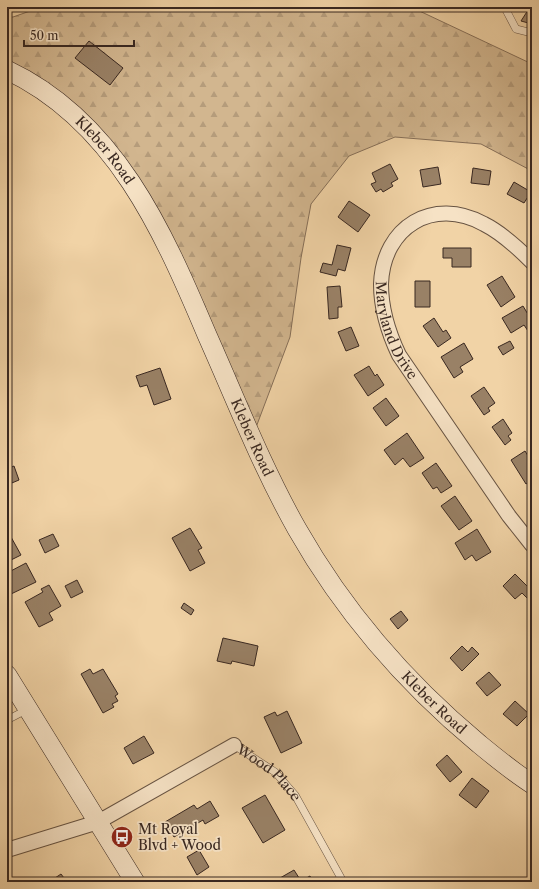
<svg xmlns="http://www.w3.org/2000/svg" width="539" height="889" viewBox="0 0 539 889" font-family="'Libre Caslon Text',serif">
	<defs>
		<pattern id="forest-firs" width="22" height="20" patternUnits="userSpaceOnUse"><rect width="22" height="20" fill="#d2b68f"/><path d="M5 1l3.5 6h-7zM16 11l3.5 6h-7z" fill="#b59c7b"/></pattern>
	</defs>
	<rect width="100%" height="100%" fill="#f1d3a6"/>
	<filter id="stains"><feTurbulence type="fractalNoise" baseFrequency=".005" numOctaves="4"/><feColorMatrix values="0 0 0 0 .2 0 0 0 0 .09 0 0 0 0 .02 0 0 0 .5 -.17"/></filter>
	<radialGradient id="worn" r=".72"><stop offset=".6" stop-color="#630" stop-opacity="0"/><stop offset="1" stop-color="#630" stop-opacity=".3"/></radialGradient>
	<!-- forest -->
	<path fill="url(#forest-firs)" stroke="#866f58" d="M 33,7 L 411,7 L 532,64 L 532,171 L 481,144 L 395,137 L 349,156 L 311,204 L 301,258 L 290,337 L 252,438 L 191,296 L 110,154 L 7,70 L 7,17 L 13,17 L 33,10 Z"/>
	<!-- building -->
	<path fill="#998166" stroke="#392821" d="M 530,7 L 532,7 L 532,24 L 521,21 Z
		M 89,41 L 123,68 L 110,85 L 75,58 Z
		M 390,164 L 398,179 L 391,183 L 393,186 L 383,192 L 381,189 L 376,192 L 371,184 L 376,182 L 372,173 Z
		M 438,167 L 441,184 L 423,187 L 420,170 Z
		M 473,168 L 491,171 L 489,185 L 471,183 Z
		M 514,182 L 531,192 L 524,203 L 507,194 Z
		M 349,201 L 370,215 L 358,232 L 338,217 Z
		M 337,245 L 351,248 L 345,271 L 338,269 L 336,276 L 320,272 L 323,263 L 332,265 Z
		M 443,248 L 471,248 L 471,267 L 452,267 L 452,258 L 443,258 Z
		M 502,276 L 515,297 L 501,307 L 487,285 Z
		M 415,281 L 430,281 L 430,307 L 415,307 Z
		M 340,286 L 342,307 L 338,307 L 338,318 L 329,319 L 327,287 Z
		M 523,306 L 532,321 L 532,328 L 528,331 L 524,325 L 511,333 L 502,318 Z
		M 434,318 L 443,332 L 446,330 L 451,338 L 438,347 L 423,326 Z
		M 351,327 L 359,346 L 346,351 L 338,332 Z
		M 510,341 L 514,348 L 503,355 L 498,347 Z
		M 464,343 L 473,359 L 460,367 L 463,372 L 454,378 L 441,357 Z
		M 369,366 L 375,376 L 377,374 L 384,385 L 368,396 L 354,375 Z
		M 160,368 L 171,399 L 154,405 L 147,385 L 140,387 L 136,376 Z
		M 484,387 L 495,403 L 488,408 L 490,411 L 484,415 L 471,396 Z
		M 386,398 L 399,416 L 386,426 L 373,408 Z
		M 503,419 L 512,433 L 508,436 L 511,440 L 505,445 L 492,427 Z
		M 407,433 L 424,458 L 410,467 L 403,458 L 395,465 L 384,450 Z
		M 525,451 L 532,462 L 532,480 L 526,484 L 511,460 Z
		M 436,463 L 452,486 L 441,493 L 437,487 L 433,489 L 422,473 Z
		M 14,466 L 19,480 L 7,485 L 7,469 Z
		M 455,496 L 472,521 L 459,530 L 441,506 Z
		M 190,528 L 202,548 L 198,550 L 205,563 L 190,571 L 172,538 Z
		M 477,529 L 491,552 L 476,561 L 472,555 L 465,560 L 455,543 Z
		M 53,534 L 59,546 L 45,553 L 39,540 Z
		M 11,537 L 21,555 L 7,562 L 7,539 Z
		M 26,563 L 36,582 L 11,594 L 7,587 L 7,573 Z
		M 515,574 L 532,591 L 532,594 L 528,599 L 522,593 L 515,599 L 503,586 Z
		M 77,580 L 83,592 L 71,598 L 65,586 Z
		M 49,585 L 61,606 L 49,613 L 53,620 L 39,627 L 25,602 L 43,592 L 41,589 Z
		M 184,603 L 194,610 L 191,615 L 181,608 Z
		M 401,611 L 408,620 L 398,629 L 390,619 Z
		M 223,638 L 258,646 L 254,666 L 232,661 L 231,664 L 217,661 Z
		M 462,646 L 468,652 L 472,647 L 479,654 L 462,671 L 450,658 Z
		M 90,669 L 93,674 L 103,669 L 118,694 L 115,696 L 118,701 L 112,704 L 114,707 L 103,713 L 81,674 Z
		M 489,672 L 501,685 L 487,696 L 476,683 Z
		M 515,701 L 529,714 L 517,726 L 503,714 Z
		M 287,711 L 302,743 L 281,753 L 264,717 L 275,712 L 277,716 Z
		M 144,736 L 154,753 L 133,764 L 124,748 Z
		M 447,755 L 462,772 L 450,782 L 436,765 Z
		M 472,778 L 489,791 L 476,808 L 459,795 Z
		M 265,795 L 285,830 L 263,843 L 242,808 Z
		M 210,801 L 219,816 L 205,824 L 203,820 L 174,837 L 165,822 L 194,805 L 197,809 Z
		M 199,850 L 209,867 L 197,875 L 187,857 Z
		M 294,870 L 301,881 L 310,876 L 313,882 L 282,882 L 280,878 Z
		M 61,874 L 67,882 L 49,882 Z"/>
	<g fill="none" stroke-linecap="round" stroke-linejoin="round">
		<!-- lane casing -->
		<g stroke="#675342" stroke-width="8">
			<g id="lane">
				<path d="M 508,7 L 506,10 L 516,29 L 532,33"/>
				<path d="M 7,720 L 28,709"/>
				<path id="s1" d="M 234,745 L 275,772 L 295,795 L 341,878"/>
			</g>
		</g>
		<!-- street casing -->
		<g stroke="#675342" stroke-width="16">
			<g id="street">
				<path id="s2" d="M 532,262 C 518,248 502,233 484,224 C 433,196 383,227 381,284 C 381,310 388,332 399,355 L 509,516 L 532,545"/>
				<path d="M 7,850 L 98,822 L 234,745"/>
			</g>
		</g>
		<!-- secondary casing -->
		<g stroke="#392821" stroke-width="20">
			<g id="secondary">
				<path id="s3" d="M 7,70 C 115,121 163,231 207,335 C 236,400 262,467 297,529 C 343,610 406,683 478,743 C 495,757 513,772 532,784"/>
				<path d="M 7,675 L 135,882"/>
			</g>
		</g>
		<!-- lane -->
		<use href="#lane" stroke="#f6e2c5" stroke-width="7"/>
		<!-- street -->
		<use href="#street" stroke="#f6e2c5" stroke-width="14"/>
		<!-- secondary -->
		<use href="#secondary" stroke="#f6e2c5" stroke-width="19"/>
	</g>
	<!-- icons -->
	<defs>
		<g id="bus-disc" transform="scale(1.15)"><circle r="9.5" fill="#8f2418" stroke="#f6e2c5"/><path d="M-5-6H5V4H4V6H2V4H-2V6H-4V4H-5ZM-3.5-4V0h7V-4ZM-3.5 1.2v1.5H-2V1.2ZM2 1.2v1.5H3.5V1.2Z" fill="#fff"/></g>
	</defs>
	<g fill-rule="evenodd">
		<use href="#bus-disc" x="122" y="837"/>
	</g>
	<g text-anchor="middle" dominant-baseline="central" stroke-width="3.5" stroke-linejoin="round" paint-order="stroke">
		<!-- street labels -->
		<g font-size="14" fill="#392821" stroke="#f6e2c5">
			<text stroke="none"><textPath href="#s3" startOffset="128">Kleber Road</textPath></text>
			<text stroke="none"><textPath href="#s2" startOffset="257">Maryland Drive</textPath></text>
			<text stroke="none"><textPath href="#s3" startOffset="452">Kleber Road</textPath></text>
			<text stroke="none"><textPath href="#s3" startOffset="776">Kleber Road</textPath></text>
			<text stroke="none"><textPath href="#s1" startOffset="45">Wood Place</textPath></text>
		</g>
		<!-- poi labels -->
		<g font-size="14" fill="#392821" stroke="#f6e2c5" text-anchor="start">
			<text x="138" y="829">Mt Royal<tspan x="138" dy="16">Blvd + Wood</tspan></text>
		</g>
	</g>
	<!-- margin -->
	<rect width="539" height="889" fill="none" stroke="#f1d3a6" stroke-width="24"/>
	<rect x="8" y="8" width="523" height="873" fill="none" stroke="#392821" stroke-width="2"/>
	<rect x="12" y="12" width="515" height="865" fill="none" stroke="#392821"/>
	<!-- scale -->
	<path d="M24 40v6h110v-6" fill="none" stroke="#392821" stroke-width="2"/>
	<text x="30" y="40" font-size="12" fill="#392821" stroke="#f6e2c5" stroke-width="3" paint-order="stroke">50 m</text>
	<rect width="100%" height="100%" filter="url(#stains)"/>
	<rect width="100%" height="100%" fill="url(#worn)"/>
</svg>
